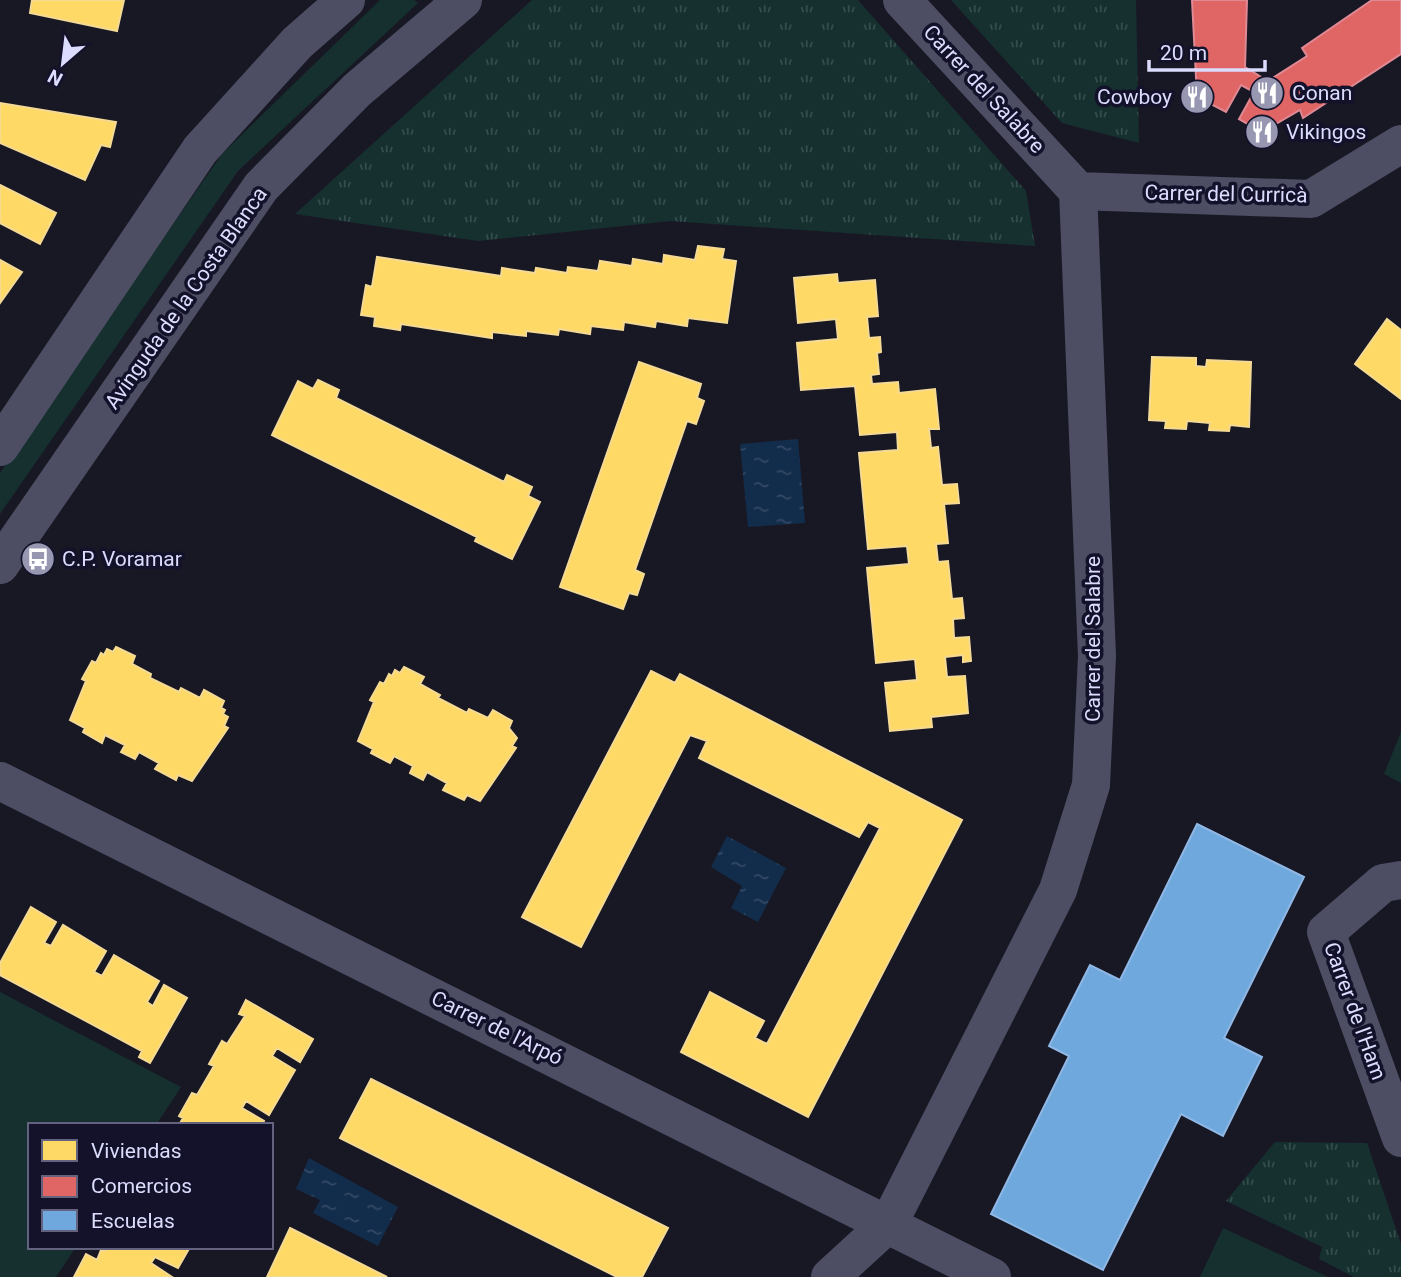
<svg xmlns="http://www.w3.org/2000/svg" width="1401" height="1277" viewBox="0 0 1401 1277" font-family="Roboto,sans-serif">
	<defs>
		<pattern id="grass-tufts" width="24" height="20" patternUnits="userSpaceOnUse" patternTransform="scale(1.75)"><rect width="24" height="20" fill="#15302e"/><path d="M3 7l-1-3M5 7V3M7 7l1-3M15 17l-1-3M17 17v-4M19 17l1-3" fill="none" stroke="#364d4d"/></pattern>
		<pattern id="water-ripples" width="26" height="14" patternUnits="userSpaceOnUse" patternTransform="scale(1.75)"><rect width="26" height="14" fill="#122c4b"/><path d="M2 4q2-2 4 0t4 0M15 11q2-2 4 0t4 0" fill="none" stroke="#344a66"/></pattern>
	</defs>
	<rect width="100%" height="100%" fill="#181824"/>
	<!-- grass -->
	<path fill="url(#grass-tufts)" d="M 532,0 L 858,0 L 1026,191 L 1035,246 L 671,221 L 478,241 L 295,214 Z
		M 951,0 L 1136,0 L 1139,143 L 1062,123 Z
		M 1275,1142 L 1367,1143 L 1401,1244 L 1401,1277 L 1354,1277 L 1319,1259 L 1322,1247 L 1226,1201 Z"/>
	<!-- garden -->
	<path fill="#15302e" d="M 380,0 L 414,0 L 418,3 L 238,171 L 0,514 L 0,473 L 222,154 Z
		M 1401,732 L 1401,783 L 1384,774 Z
		M 0,992 L 181,1087 L 156,1125 L 30,1125 L 30,1247 L 76,1247 L 56,1277 L 0,1277 Z
		M 1223,1228 L 1328,1277 L 1200,1277 Z"/>
	<!-- water -->
	<path fill="url(#water-ripples)" d="M 798,439 L 805,523 L 748,527 L 740,444 Z
		M 727,836 L 786,868 L 758,922 L 731,908 L 742,886 L 711,867 Z
		M 309,1158 L 398,1207 L 378,1246 L 313,1213 L 320,1200 L 296,1189 Z"/>
	<!-- homes -->
	<path fill="#ffd966" stroke="#f4da94" stroke-width="2" d="M 32,0 L 124,0 L 117,31 L 30,13 Z
		M 0,103 L 116,122 L 110,147 L 101,145 L 85,180 L 0,143 Z
		M 0,185 L 56,213 L 40,244 L 0,223 Z
		M 698,246 L 724,249 L 722,259 L 736,261 L 727,323 L 688,318 L 687,326 L 656,321 L 655,327 L 624,322 L 623,330 L 591,326 L 590,334 L 559,329 L 558,335 L 526,331 L 526,336 L 492,332 L 492,338 L 401,324 L 400,330 L 374,326 L 375,317 L 361,315 L 366,285 L 372,287 L 377,257 L 501,276 L 502,268 L 535,273 L 536,268 L 567,273 L 568,267 L 598,271 L 600,261 L 632,266 L 633,259 L 663,264 L 664,255 L 695,260 Z
		M 0,260 L 22,272 L 0,303 Z
		M 837,274 L 838,283 L 875,280 L 878,316 L 867,317 L 869,338 L 880,337 L 881,352 L 877,353 L 879,374 L 871,375 L 872,384 L 898,382 L 899,393 L 935,389 L 939,429 L 929,429 L 931,448 L 938,447 L 942,485 L 957,484 L 959,503 L 944,504 L 948,543 L 936,544 L 938,562 L 948,561 L 952,599 L 962,598 L 964,618 L 953,619 L 954,638 L 969,637 L 971,661 L 963,662 L 963,655 L 945,657 L 947,677 L 965,676 L 968,713 L 931,717 L 932,727 L 890,731 L 885,683 L 917,680 L 915,659 L 876,663 L 867,568 L 909,564 L 907,546 L 868,549 L 859,453 L 898,450 L 897,432 L 860,435 L 855,386 L 801,390 L 797,343 L 838,339 L 836,319 L 798,323 L 794,278 Z
		M 1387,319 L 1401,330 L 1401,399 L 1355,364 Z
		M 1152,357 L 1196,358 L 1196,366 L 1206,367 L 1207,360 L 1251,362 L 1249,427 L 1230,425 L 1229,431 L 1209,430 L 1210,423 L 1187,421 L 1186,429 L 1165,428 L 1166,421 L 1149,420 Z
		M 639,362 L 701,384 L 697,398 L 704,401 L 696,424 L 687,421 L 635,570 L 644,574 L 637,595 L 629,593 L 623,609 L 560,587 Z
		M 318,380 L 339,390 L 336,398 L 504,482 L 507,475 L 532,487 L 528,496 L 540,502 L 512,559 L 475,541 L 477,537 L 272,435 L 298,381 L 313,389 Z
		M 116,647 L 135,656 L 132,664 L 151,674 L 150,678 L 179,692 L 181,688 L 200,698 L 204,690 L 224,701 L 221,708 L 225,710 L 223,714 L 228,717 L 224,726 L 228,728 L 192,781 L 178,775 L 176,780 L 155,769 L 159,763 L 139,752 L 135,759 L 121,752 L 125,745 L 105,735 L 102,743 L 83,732 L 85,728 L 70,720 L 86,681 L 82,679 L 92,661 L 96,663 L 101,653 L 104,655 L 107,649 L 113,652 Z
		M 404,667 L 424,677 L 420,684 L 440,695 L 438,698 L 467,713 L 469,709 L 488,718 L 493,710 L 512,721 L 509,728 L 517,738 L 512,746 L 516,748 L 480,801 L 467,795 L 464,800 L 443,790 L 447,783 L 427,772 L 423,780 L 410,773 L 413,766 L 394,756 L 390,763 L 371,753 L 373,749 L 358,741 L 374,702 L 370,700 L 380,682 L 384,684 L 389,674 L 392,676 L 395,670 L 400,673 Z
		M 651,671 L 675,683 L 680,674 L 962,820 L 808,1117 L 681,1052 L 710,992 L 764,1021 L 755,1038 L 767,1044 L 880,828 L 868,822 L 859,837 L 699,758 L 707,741 L 690,735 L 581,947 L 522,917 Z
		M 31,907 L 56,922 L 44,943 L 51,946 L 63,925 L 106,951 L 94,972 L 102,976 L 114,955 L 159,981 L 147,1002 L 153,1006 L 164,985 L 187,998 L 150,1063 L 139,1057 L 142,1051 L 0,975 L 0,963 Z
		M 246,1000 L 313,1039 L 300,1062 L 277,1048 L 272,1056 L 295,1070 L 269,1115 L 246,1101 L 242,1108 L 264,1121 L 262,1125 L 179,1125 L 183,1118 L 179,1116 L 192,1093 L 197,1095 L 214,1066 L 209,1064 L 222,1041 L 227,1044 L 245,1016 L 239,1014 Z
		M 371,1079 L 668,1228 L 642,1277 L 617,1277 L 340,1138 Z
		M 290,1228 L 387,1277 L 267,1277 Z
		M 107,1247 L 190,1247 L 178,1268 L 155,1257 L 151,1263 L 172,1277 L 74,1277 L 86,1254 L 97,1260 L 101,1250 L 105,1251 Z"/>
	<!-- shops -->
	<path fill="#e06666" stroke="#df8994" stroke-width="2" d="M 1192,0 L 1247,0 L 1245,67 L 1268,81 L 1307,56 L 1302,48 L 1372,0 L 1401,0 L 1401,54 L 1303,118 L 1300,110 L 1262,132 L 1239,119 L 1254,92 L 1241,85 L 1226,112 L 1197,97 Z"/>
	<!-- schools -->
	<path fill="#6fa8dc" stroke="#90b8e6" stroke-width="2" d="M 1197,824 L 1304,877 L 1224,1038 L 1262,1057 L 1223,1136 L 1181,1114 L 1103,1270 L 991,1214 L 1069,1056 L 1049,1046 L 1090,965 L 1120,980 Z"/>
	<g fill="none" stroke-linecap="round" stroke-linejoin="round">
		<!-- minor -->
		<path stroke="#4d4e64" stroke-width="38" d="M 1078,191 L 1311,199 L 1401,144
			M 0,447 L 200,150 L 297,43 L 346,0
			M 0,565 L 261,187 L 357,90 L 463,0
			M 0,781 L 992,1277
			M 1401,880 L 1383,883 L 1326,932 L 1401,1138
			M 830,1277 L 889,1223 L 1058,890 L 1091,785 L 1097,656 L 1078,191 L 902,0"/>
	</g>
	<!-- icons -->
	<defs>
		<g id="restaurant-disc" transform="scale(1.75)"><circle r="9.5" fill="#9797b2" stroke="#13122a"/><path d="M-5-6h1v4h1v-4h1v4h1v-4h1v5L-1.5 .5V6h-2V.5L-5-1ZM5-6V6H3V1.5H1.5Q1.5-4 5-6Z" fill="#fff"/></g>
		<g id="bus-disc" transform="scale(1.75)"><circle r="9.5" fill="#9797b2" stroke="#13122a"/><path d="M-5-6H5V4H4V6H2V4H-2V6H-4V4H-5ZM-3.5-4V0h7V-4ZM-3.5 1.2v1.5H-2V1.2ZM2 1.2v1.5H3.5V1.2Z" fill="#fff"/></g>
	</defs>
	<g fill-rule="evenodd">
		<use href="#restaurant-disc" x="1267" y="93"/>
		<use href="#restaurant-disc" x="1197" y="97"/>
		<use href="#restaurant-disc" x="1262" y="132"/>
		<use href="#bus-disc" x="38" y="559"/>
	</g>
	<g text-anchor="middle" dominant-baseline="central" stroke-width="7" stroke-linejoin="round" paint-order="stroke">
		<!-- street labels -->
		<g font-size="21" fill="#dcdcfe" stroke="#13122a">
			<text transform="translate(984 89) rotate(47)">Carrer del Salabre</text>
			<text transform="translate(1226 194) rotate(1)">Carrer del Curricà</text>
			<text transform="translate(186 298) rotate(-55)">Avinguda de la Costa Blanca</text>
			<text transform="translate(1093 639) rotate(-90)">Carrer del Salabre</text>
			<text transform="translate(1355 1011) rotate(70)">Carrer de l'Ham</text>
			<text transform="translate(497 1028) rotate(26)">Carrer de l'Arpó</text>
		</g>
		<!-- poi labels -->
		<g font-size="21" fill="#dcdcfe" stroke="#13122a" text-anchor="start">
			<text x="1292" y="93">Conan</text>
			<text x="1172" y="97" text-anchor="end">Cowboy</text>
			<text x="1286" y="132">Vikingos</text>
			<text x="62" y="559">C.P. Voramar</text>
		</g>
	</g>
	<!-- legend -->
	<rect x="28" y="1123" width="245" height="126" fill="#13122a" stroke="#63637f" stroke-width="2"/>
	<rect x="42" y="1140" width="35" height="21" fill="#ffd966" stroke="#63637f" stroke-width="2"/>
	<text x="91" y="1158" font-size="21" fill="#dcdcfe">Viviendas</text>
	<rect x="42" y="1176" width="35" height="21" fill="#e06666" stroke="#63637f" stroke-width="2"/>
	<text x="91" y="1193" font-size="21" fill="#dcdcfe">Comercios</text>
	<rect x="42" y="1210" width="35" height="21" fill="#6fa8dc" stroke="#63637f" stroke-width="2"/>
	<text x="91" y="1228" font-size="21" fill="#dcdcfe">Escuelas</text>
	<!-- north arrow -->
	<g transform="translate(63 63) rotate(208)" stroke="#13122a" stroke-width="5" paint-order="stroke">
	<path d="M0-5L12 26L0 18L-12 26Z" fill="#dcdcfe"/>
	<text y="-10" font-size="19" font-weight="bold" text-anchor="middle" fill="#dcdcfe">N</text>
	</g>
	<!-- scale -->
	<path d="M1149 60v10h116v-10" fill="none" stroke="#dcdcfe" stroke-width="3.5"/>
	<text x="1160" y="60" font-size="21" fill="#dcdcfe" stroke="#13122a" stroke-width="5" paint-order="stroke">20 m</text>
</svg>
